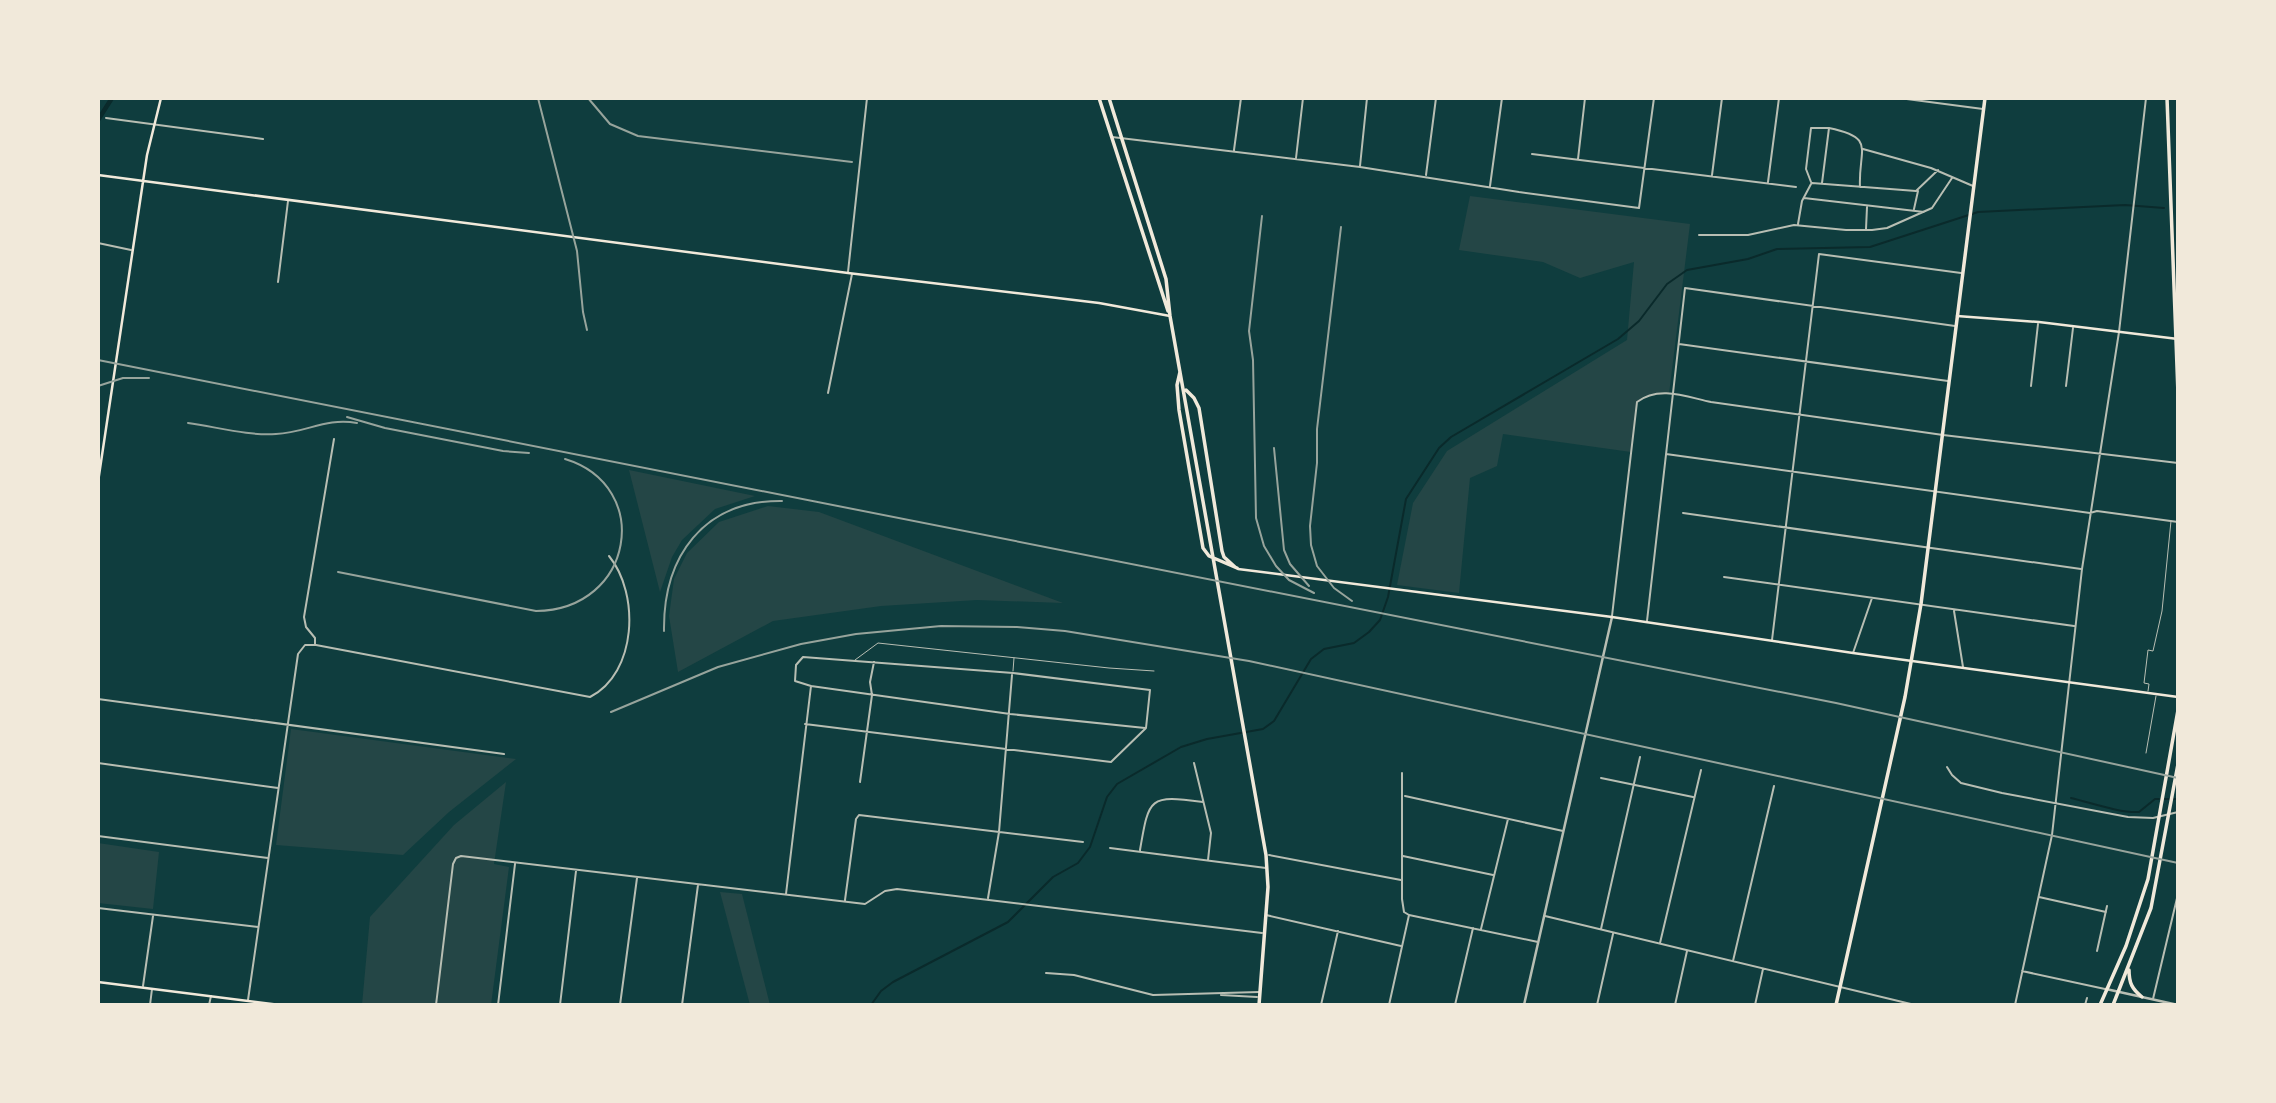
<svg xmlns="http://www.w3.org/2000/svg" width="2276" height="1103" viewBox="0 0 2276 1103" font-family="Poppins,sans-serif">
	<rect width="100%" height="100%" fill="#0f3d3e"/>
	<!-- green -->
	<path fill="#244646" d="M 1470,196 L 1690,224 L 1669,394 L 1644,396 L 1637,402 L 1631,452 L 1503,434 L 1497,466 L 1470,478 L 1459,593 L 1397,585 L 1413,503 L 1447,451 L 1627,340 L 1634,262 L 1580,278 L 1543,262 L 1459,250 Z
		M 629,470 L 755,496 L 715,509 L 682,540 L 672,557 L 660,592 Z
		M 768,506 L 819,512 L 1063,603 L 977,600 L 881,606 L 773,621 L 678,672 L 669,616 L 674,579 L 687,553 L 719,522 Z
		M 291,729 L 516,759 L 449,812 L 403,855 L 276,845 Z
		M 506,782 L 494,864 L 509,867 L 491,1005 L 362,1005 L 370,917 L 454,825 Z
		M 98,843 L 159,852 L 153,909 L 98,903 Z
		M 720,892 L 742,894 L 770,1005 L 750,1005 Z"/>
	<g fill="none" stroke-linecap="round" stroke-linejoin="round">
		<!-- stream -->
		<path stroke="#0a2a2b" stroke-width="2" d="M 2071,798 C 2092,803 2119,813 2139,812 L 2155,799 L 2159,799
			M 2165,799 L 2178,799
			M 871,1005 L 881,991 L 893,982 L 1008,922 L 1053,877 L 1078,863 L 1090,847 L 1107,797 L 1117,784 L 1181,747 L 1207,739 L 1263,729 L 1274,721 L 1311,659 L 1324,649 L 1354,643 L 1369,632 L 1380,620 L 1388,597 L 1406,499 L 1439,448 L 1451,437 L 1618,339 L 1639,321 L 1667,284 L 1687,270 L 1748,259 L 1777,249 L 1870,247 L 1978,212 L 2125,205 L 2164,208"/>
		<!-- canal -->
		<path stroke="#0a2a2b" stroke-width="4.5" d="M 98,120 L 112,98"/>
		<!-- service -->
		<path stroke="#b8beb3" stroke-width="1" d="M 855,660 L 878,643 L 1109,668 L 1154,671
			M 1013,671 L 1014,658
			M 2148,691 L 2149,684 L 2144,683 L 2148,650 L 2153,651 L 2162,611 L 2171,521
			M 2146,753 L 2156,696"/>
		<!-- minor -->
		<path stroke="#b8beb3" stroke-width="2" d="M 1899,98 L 1983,109
			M 106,118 L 263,139
			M 1112,137 L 1360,167 L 1519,192 L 1639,208 L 1654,98
			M 1863,149 L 1931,168 L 1973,186
			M 1234,150 L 1241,98
			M 1532,154 L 1796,187
			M 1296,158 L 1303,98
			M 1578,159 L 1585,98
			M 1360,166 L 1367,98
			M 1426,175 L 1436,98
			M 1712,175 L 1722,98
			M 1768,182 L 1779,98
			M 1811,182 L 1806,169 L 1811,128 L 1829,128
			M 1812,183 L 1916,191 L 1938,170
			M 1822,183 L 1829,128 C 1877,138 1858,149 1860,187
			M 1490,186 L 1502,98
			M 1804,198 L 1924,212
			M 1914,209 L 1918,191
			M 1798,224 L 1802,201 L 1811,184
			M 1866,229 L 1867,207
			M 1699,235 L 1748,235 L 1794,225 L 1846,230 L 1872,230 L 1887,228 L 1932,208 L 1952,178
			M 98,243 L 131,250
			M 848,272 L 867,98
			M 278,282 L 288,201
			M 1679,344 L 1948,381
			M 2031,386 L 2038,324
			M 2066,386 L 2073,328
			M 828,393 L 852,274
			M 1666,454 L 2090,513 L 2097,511 L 2178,522
			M 1683,513 L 2081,569
			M 1724,577 L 2074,626
			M 1954,611 L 1963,667
			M 1612,616 L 1637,402 C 1659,385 1687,397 1711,402 L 1943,435 L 2178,463
			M 1647,621 L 1685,288 L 1955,326
			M 1772,640 L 1819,254 L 1961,273
			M 316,645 L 590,697 C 637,673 640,594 609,556
			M 1853,653 L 1872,598
			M 811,686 L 1010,714 L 1145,728
			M 98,699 L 504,754
			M 98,763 L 278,788
			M 1194,763 L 1211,833 L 1208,860
			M 1947,767 L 1952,775 L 1961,783 L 2002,793 L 2128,817 L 2153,818 L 2178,812
			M 1601,778 L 1693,797
			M 860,782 L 872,695 L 870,682 L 874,662
			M 1405,796 L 1563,831
			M 98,836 L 268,858
			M 1110,848 L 1266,868
			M 1140,850 C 1149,797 1149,795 1203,802
			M 1269,855 L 1401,880
			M 1403,856 L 1493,875
			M 786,894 L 811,686 L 795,681 L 796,665 L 803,657 L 1013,673 L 1150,690 L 1146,728 L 1111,762 L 805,724
			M 2039,897 L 2106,912
			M 988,898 L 999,832 L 1012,675
			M 845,900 L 856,819 L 859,815 L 1083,842
			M 98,908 L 258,927
			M 1266,915 L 1401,946
			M 1409,915 L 1538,942
			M 1545,916 L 1915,1005
			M 1481,929 L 1508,819
			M 1601,929 L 1640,757
			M 1660,943 L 1701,770
			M 2097,951 L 2107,906
			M 1733,961 L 1774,786
			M 2022,971 L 2105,989
			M 1046,973 L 1074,975 L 1153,995 L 1259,992
			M 143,986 L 153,916
			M 1221,995 L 1257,997
			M 2153,999 L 2178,894
			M 248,1000 L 298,654 L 305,645 L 315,645 L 315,638 L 306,627 L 304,617 L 334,439
			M 150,1005 L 152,989
			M 209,1005 L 211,996
			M 436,1005 L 453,864 L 456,858 L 461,856 L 865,904 L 885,891 L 897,889 L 1262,933
			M 498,1005 L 515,864
			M 560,1005 L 576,871
			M 620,1005 L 637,878
			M 682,1005 L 698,885
			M 1321,1005 L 1338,931
			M 1389,1005 L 1409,915 L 1404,912 L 1402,899 L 1402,773
			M 1455,1005 L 1473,928
			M 1597,1005 L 1613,934
			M 1675,1005 L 1687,951
			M 1755,1005 L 1763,969
			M 2015,1005 L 2052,835 L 2082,569 L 2119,332 L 2146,98
			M 2085,1005 L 2087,998"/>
		<!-- tertiary -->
		<path stroke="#b8beb3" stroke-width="2.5" d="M 2106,989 L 2178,1005
			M 1524,1005 L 1612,617"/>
		<!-- secondary -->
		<path stroke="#f1e9da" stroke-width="2.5" d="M 98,175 L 848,273 L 1099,303 L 1170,316
			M 1957,316 L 2039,322 L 2178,339
			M 98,482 L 147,155 L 161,98
			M 1238,569 L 1612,617 L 1853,653 L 2178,697
			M 98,982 L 280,1005"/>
		<!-- primary -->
		<path stroke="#f1e9da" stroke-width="3.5" d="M 1099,98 L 1168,311
			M 1109,98 L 1166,279 L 1170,316 L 1266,855 L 1268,887 L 1259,1005
			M 2167,98 L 2178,394
			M 1180,372 L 1177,385 L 1179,410 L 1203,548 L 1209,556 L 1237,568
			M 1186,390 L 1194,398 L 1199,408 L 1222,551 L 1224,557 L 1235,567
			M 2129,970 C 2129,983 2132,989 2142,997
			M 1836,1005 L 1905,697 L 1921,604 L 1985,98
			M 2100,1005 L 2126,946 L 2148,879 L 2178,710
			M 2113,1005 L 2151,908 L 2178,764"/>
		<!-- rail -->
		<path stroke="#97a49c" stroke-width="2" d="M 538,98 L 577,251 L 583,312 L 587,330
			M 588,98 L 610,124 L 638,136 L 852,162
			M 1262,216 L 1249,331 L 1253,360 L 1256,518 L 1264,546 L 1276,566 L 1289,580 L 1314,593
			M 1341,227 L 1317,429 L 1317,463 L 1310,526 L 1311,545 L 1317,566 L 1334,588 L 1352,601
			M 98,360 L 1836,703 L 2178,778
			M 98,386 L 123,378 L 149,378
			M 347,417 L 385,428 L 503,451 L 529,453
			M 188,423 C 217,427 248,436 276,434 C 306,433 326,417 357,423
			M 1274,448 L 1284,550 L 1290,564 L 1309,586
			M 338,572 L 536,611 C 634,610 654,486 565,459
			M 664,631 C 663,557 703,500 782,501
			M 611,712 L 718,667 L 801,644 L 856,634 L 941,626 L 1017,627 L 1065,631 L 1249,661 L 2178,863"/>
	</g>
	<!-- border -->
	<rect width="2276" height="1103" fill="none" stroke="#f1e9da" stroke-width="200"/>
</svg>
